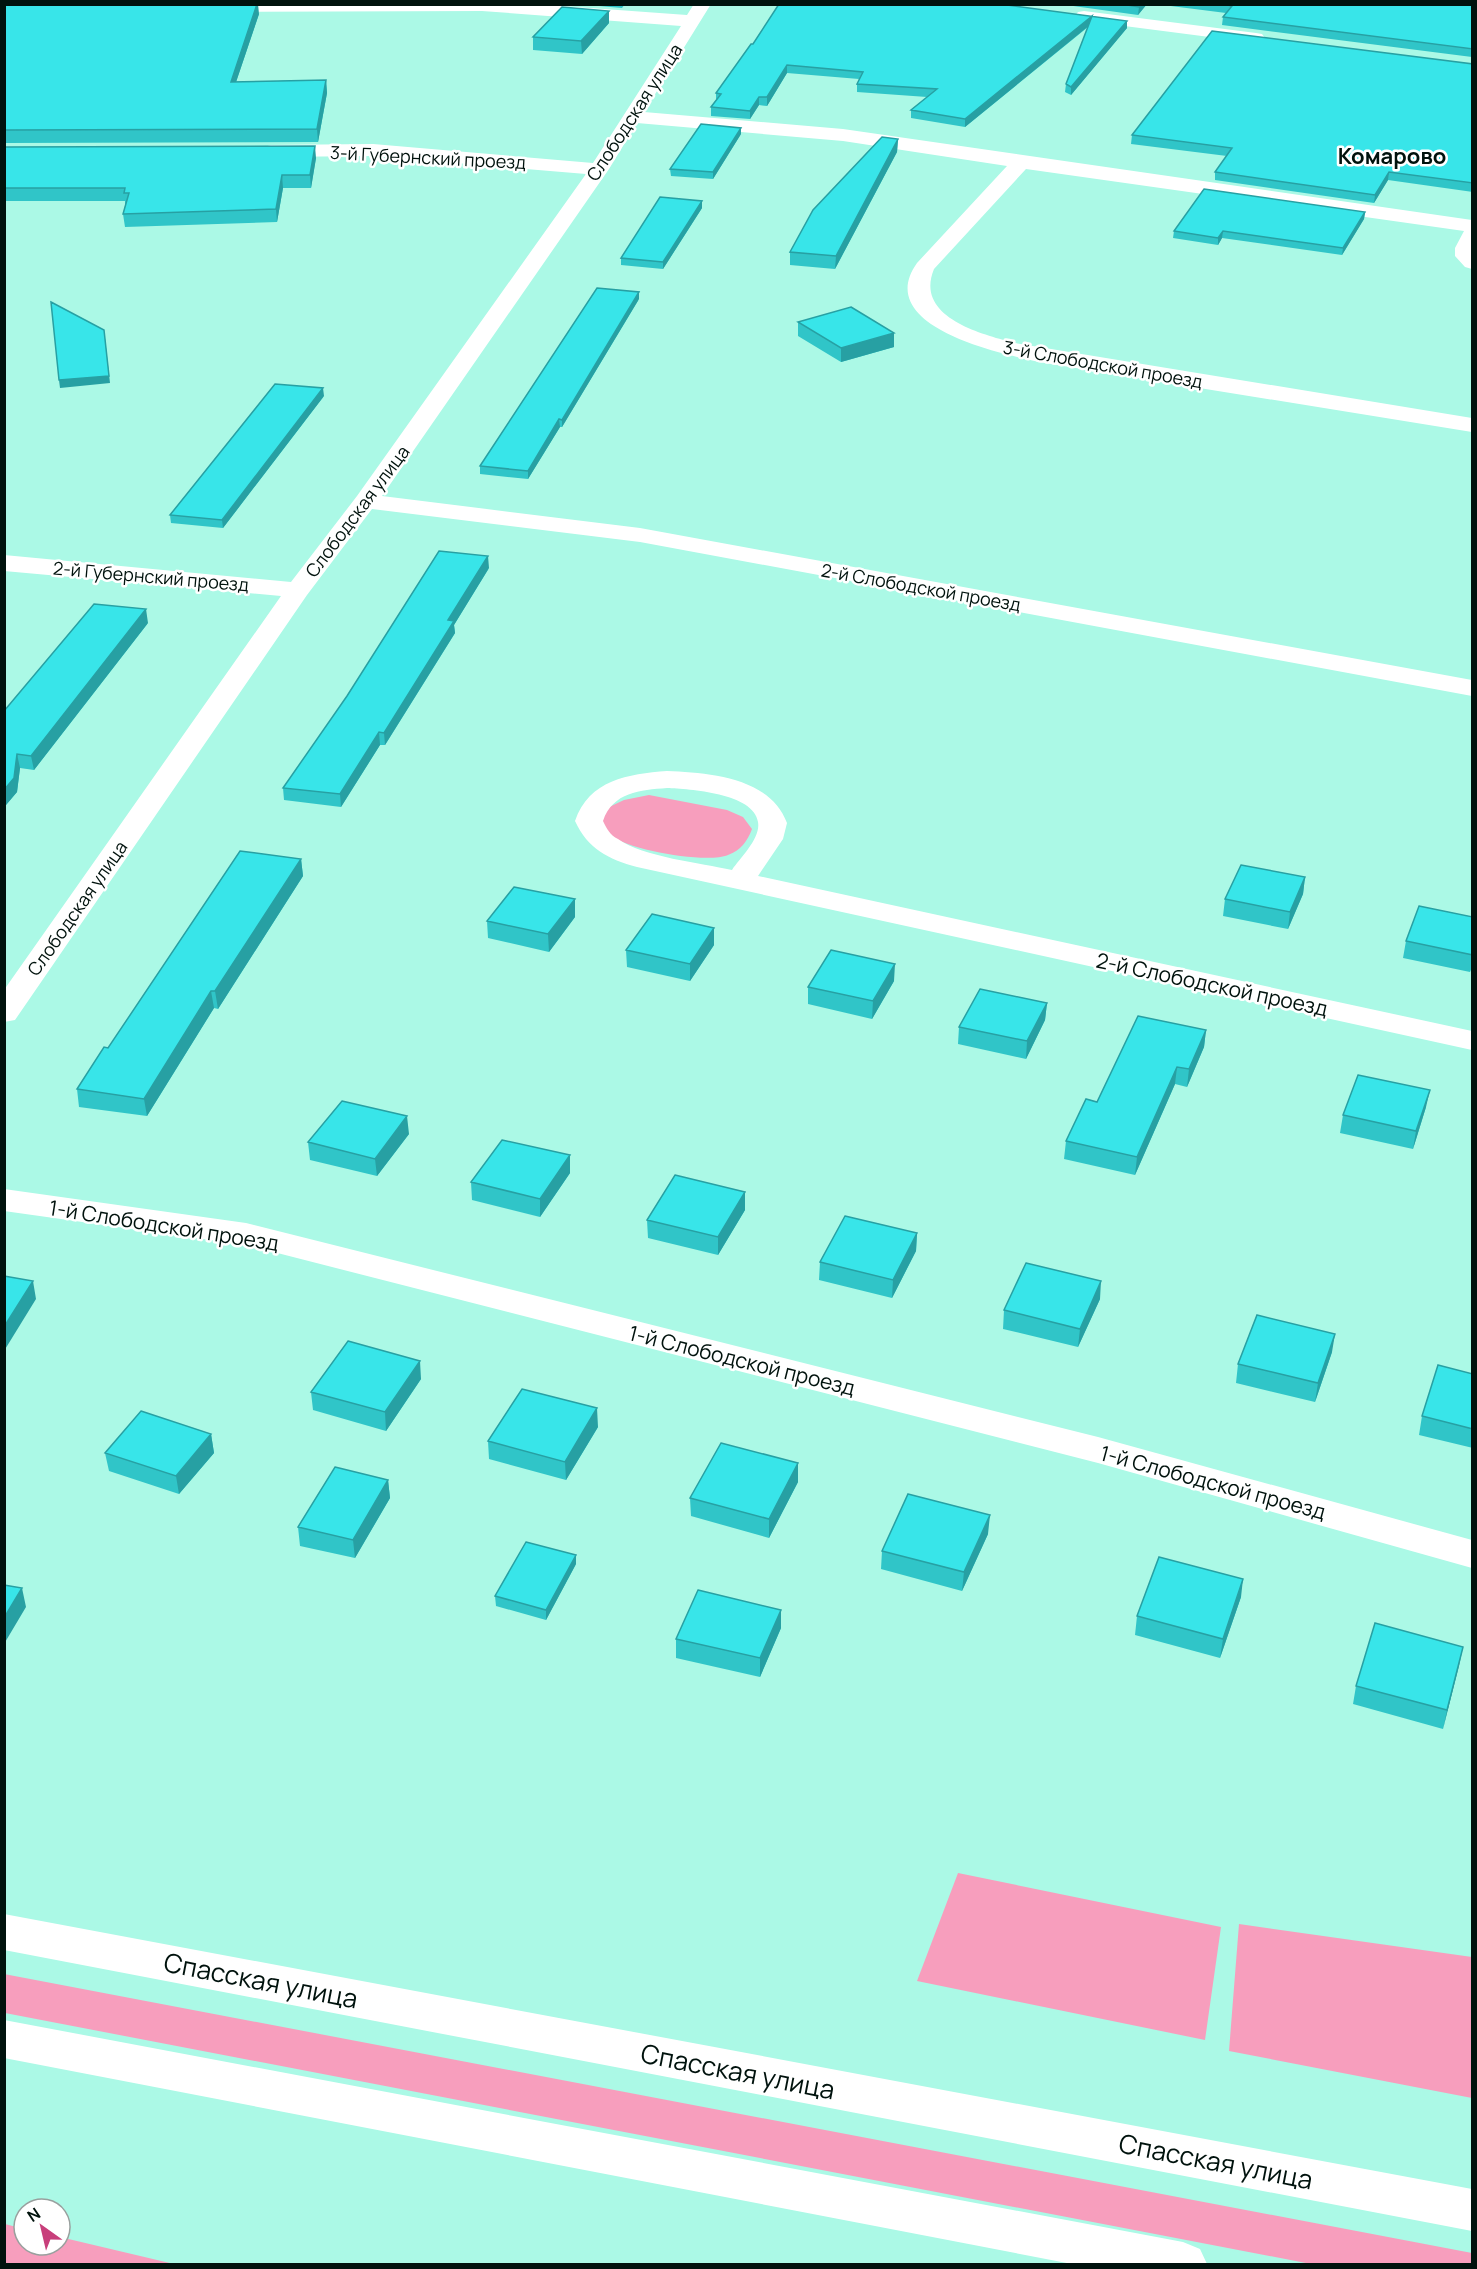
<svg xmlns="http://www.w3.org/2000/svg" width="1477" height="2269" viewBox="0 0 1477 2269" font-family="Manrope,sans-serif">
	<rect width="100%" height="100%" fill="#abf9e6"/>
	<!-- green -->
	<path fill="#f79ebd" d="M 649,795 L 727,810 L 743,817 L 752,829 C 747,842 741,850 728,855 C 706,864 630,850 611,836 C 606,833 604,826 602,821 L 605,809 L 624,800 Z
		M 958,1873 L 1221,1927 L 1205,2040 L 917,1981 Z
		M 1239,1924 L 1472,1957 L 1472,2098 L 1229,2051 Z
		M 4,1974 L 1472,2253 L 1472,2264 L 1311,2264 L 5,2013 Z
		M 5,2224 L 24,2229 L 24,2245 L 60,2245 L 60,2237 L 174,2264 L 5,2264 Z"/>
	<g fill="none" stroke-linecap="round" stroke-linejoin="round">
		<!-- minor -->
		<path fill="#fff" fill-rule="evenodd" d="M 207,4 L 535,4 L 687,15 L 694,4 L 711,4 L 644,112 L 843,129 L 1472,220 L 1472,269 L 1465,267 L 1455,256 L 1455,248 L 1464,231 L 1026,169 L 934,269 C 914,317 981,334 1015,343 L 1472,418 L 1472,432 L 1045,363 C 1006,355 871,328 917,263 L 1007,166 L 843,141 L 637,123 L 609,169 L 382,496 L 640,528 L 1472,680 L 1472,696 L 640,542 L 372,509 L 307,595 L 15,1020 L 4,1022 L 4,990 L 281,596 L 4,571 L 4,555 L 291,582 L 357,496 L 586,174 L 373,156 L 271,157 L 264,155 L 261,151 L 264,147 L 271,145 L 373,144 L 593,163 L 681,26 L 482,11 L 214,12 L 208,11 L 205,7 Z
			M 1084,11 L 1256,33 L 1262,34 L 1265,38 L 1262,42 L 1256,43 L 1078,20 L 1075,16 L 1078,12 Z
			M 667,771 C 709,773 770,777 787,823 L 783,839 L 758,876 L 1472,1031 L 1472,1050 L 637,867 C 608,859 588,849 575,821 C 589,780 628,774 667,771 ZM 667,788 C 689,789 754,793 758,822 C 761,838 741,857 732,870 C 701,863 643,857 618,839 C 610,835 607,829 603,821 C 613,792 640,790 667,788 Z
			M 4,1189 L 246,1223 L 1098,1437 L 1472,1540 L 1472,1568 L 1098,1463 L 246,1245 L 4,1211 Z"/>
		<!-- tertiary -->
		<path fill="#fff" fill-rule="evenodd" d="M 4,1914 L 1472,2189 L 1472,2231 L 4,1950 Z
			M 4,2020 L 1183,2242 L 1200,2249 L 1207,2264 L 1072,2264 L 4,2058 Z"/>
	</g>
	<!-- wall -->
	<path fill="#30c5c8" d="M 4,4 L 259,14 L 236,82 L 326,80 L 327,93 L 318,142 L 4,143 Z
		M 576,4 L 625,4 L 622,8 Z
		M 779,4 L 1127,28 L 1071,95 L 1065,92 L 1066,84 L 1088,27 L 965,127 L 911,118 L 911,110 L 927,97 L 857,92 L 857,84 L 859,79 L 787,73 L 767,106 L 759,105 L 750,119 L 711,116 L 711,107 L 716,100 L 716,93 L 753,44 Z
		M 1059,4 L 1147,4 L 1138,15 Z
		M 1155,4 L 1473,4 L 1473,58 L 1472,57 L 1222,25 L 1223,17 L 1226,13 Z
		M 609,11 L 609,23 L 582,54 L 533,50 L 533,37 Z
		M 1473,64 L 1473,192 L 1388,180 L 1374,203 L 1215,180 L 1215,172 L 1227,156 L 1131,144 L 1132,135 Z
		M 741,134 L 713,179 L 671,176 L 670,169 Z
		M 898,139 L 897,152 L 835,269 L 790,265 L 790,252 Z
		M 4,147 L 316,158 L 311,188 L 283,188 L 277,222 L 125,227 L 123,214 L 125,206 L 125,201 L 4,201 Z
		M 702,201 L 702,208 L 663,269 L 621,265 L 621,258 Z
		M 1365,212 L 1364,219 L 1342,255 L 1222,238 L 1218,245 L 1173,238 L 1174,231 Z
		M 639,299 L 562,427 L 560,427 L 528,479 L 480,474 L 480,466 Z
		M 798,322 L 894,347 L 841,362 L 798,336 Z
		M 324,396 L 223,528 L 171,523 L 170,515 Z
		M 489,568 L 454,625 L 455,633 L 385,745 L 380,745 L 341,807 L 284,800 L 283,788 Z
		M 148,623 L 34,770 L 20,768 L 17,792 L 6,805 L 4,805 L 4,711 Z
		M 301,859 L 303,876 L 218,1009 L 214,1008 L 147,1116 L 79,1107 L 77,1089 L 108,1048 Z
		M 1305,877 L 1303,894 L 1288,929 L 1223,916 L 1225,899 Z
		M 575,917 L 549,952 L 488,938 L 487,921 Z
		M 1473,917 L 1473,965 L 1470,972 L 1403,958 L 1406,941 Z
		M 714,928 L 714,945 L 690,981 L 627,967 L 626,950 Z
		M 894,981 L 872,1019 L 808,1004 L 808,987 Z
		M 1047,1003 L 1045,1020 L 1026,1059 L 958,1044 L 959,1027 Z
		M 1206,1030 L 1204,1047 L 1187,1087 L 1175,1084 L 1135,1175 L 1064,1159 L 1066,1141 L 1097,1102 Z
		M 1426,1107 L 1413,1149 L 1340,1133 L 1343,1115 Z
		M 409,1134 L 377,1176 L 310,1160 L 308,1142 Z
		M 570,1155 L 570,1173 L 540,1217 L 472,1200 L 471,1182 Z
		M 745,1192 L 745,1210 L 718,1255 L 648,1238 L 647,1220 Z
		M 917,1233 L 916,1251 L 892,1298 L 819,1280 L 820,1262 Z
		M 1100,1299 L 1078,1347 L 1003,1329 L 1004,1310 Z
		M 1332,1352 L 1315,1402 L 1236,1383 L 1238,1364 Z
		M 1473,1374 L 1473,1448 L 1419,1435 L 1422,1416 Z
		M 421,1379 L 386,1431 L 313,1410 L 311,1392 Z
		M 598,1427 L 566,1480 L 489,1459 L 488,1441 Z
		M 211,1434 L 214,1453 L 179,1494 L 109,1471 L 105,1453 Z
		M 798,1463 L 798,1482 L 769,1538 L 691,1516 L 690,1498 Z
		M 388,1480 L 390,1498 L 355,1558 L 300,1546 L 298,1527 Z
		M 988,1534 L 962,1591 L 881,1569 L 882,1551 Z
		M 576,1564 L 546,1620 L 496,1606 L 495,1596 Z
		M 1241,1597 L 1220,1658 L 1135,1635 L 1137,1616 Z
		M 781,1610 L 781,1628 L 760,1677 L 676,1658 L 676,1639 Z
		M 1463,1647 L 1443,1729 L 1353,1704 L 1356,1686 Z"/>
	<!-- shaded-wall -->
	<path fill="#27a0a3" d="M 257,4 L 258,4 L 259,14 L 232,94 L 231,82 Z
		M 1141,4 L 1147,4 L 1138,15 L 1139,7 Z
		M 609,11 L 609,23 L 582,54 L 581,41 Z
		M 1092,16 L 1091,24 L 965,127 L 965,119 Z
		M 1127,21 L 1127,28 L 1071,95 L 1071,87 Z
		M 787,65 L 787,73 L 767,106 L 767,97 Z
		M 326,80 L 327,93 L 318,142 L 317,129 Z
		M 759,97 L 759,105 L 750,119 L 750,111 Z
		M 741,128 L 741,134 L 713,179 L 713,172 Z
		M 898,139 L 897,152 L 835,269 L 836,256 Z
		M 315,146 L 316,158 L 311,188 L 310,175 Z
		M 1389,172 L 1388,180 L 1374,203 L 1375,195 Z
		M 282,175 L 283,188 L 277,222 L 276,209 Z
		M 702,201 L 702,208 L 663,269 L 663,262 Z
		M 1365,212 L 1364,219 L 1342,255 L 1343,248 Z
		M 1223,231 L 1222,238 L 1218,245 L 1218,238 Z
		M 639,292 L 639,299 L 562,427 L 562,420 Z
		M 894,333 L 894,347 L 841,362 L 841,348 Z
		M 105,338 L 110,383 L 60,388 L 59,380 Z
		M 323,388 L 324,396 L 223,528 L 222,520 Z
		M 559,419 L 560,427 L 528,479 L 528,471 Z
		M 488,556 L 489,568 L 454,625 L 455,633 L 385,745 L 384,733 L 448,620 Z
		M 146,609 L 148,623 L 34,770 L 31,756 Z
		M 379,732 L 380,745 L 341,807 L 340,794 Z
		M 17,754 L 20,768 L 17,792 L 6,805 L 4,790 Z
		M 301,859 L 303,876 L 218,1009 L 215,991 Z
		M 1305,877 L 1303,894 L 1288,929 L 1290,912 Z
		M 575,899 L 575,917 L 549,952 L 548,934 Z
		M 714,928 L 714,945 L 690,981 L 690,964 Z
		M 895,964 L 894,981 L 872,1019 L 873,1001 Z
		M 211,991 L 214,1008 L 147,1116 L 144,1099 Z
		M 1047,1003 L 1045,1020 L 1026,1059 L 1027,1041 Z
		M 1206,1030 L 1204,1047 L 1187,1087 L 1189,1069 Z
		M 1177,1067 L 1175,1084 L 1135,1175 L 1137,1157 Z
		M 1430,1090 L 1426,1107 L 1413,1149 L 1416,1131 Z
		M 407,1116 L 409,1134 L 377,1176 L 375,1159 Z
		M 570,1155 L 570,1173 L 540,1217 L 540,1199 Z
		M 745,1192 L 745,1210 L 718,1255 L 718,1237 Z
		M 917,1233 L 916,1251 L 892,1298 L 893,1280 Z
		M 33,1281 L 36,1299 L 4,1351 L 4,1327 Z
		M 1101,1281 L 1100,1299 L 1078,1347 L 1080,1329 Z
		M 1335,1334 L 1332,1352 L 1315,1402 L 1318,1383 Z
		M 420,1361 L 421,1379 L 386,1431 L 385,1412 Z
		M 597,1408 L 598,1427 L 566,1480 L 565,1462 Z
		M 211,1434 L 214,1453 L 179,1494 L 176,1476 Z
		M 798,1463 L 798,1482 L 769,1538 L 769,1519 Z
		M 388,1480 L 390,1498 L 355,1558 L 353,1540 Z
		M 990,1515 L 988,1534 L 962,1591 L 964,1572 Z
		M 576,1555 L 576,1564 L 546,1620 L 546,1610 Z
		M 1243,1579 L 1241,1597 L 1220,1658 L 1223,1639 Z
		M 22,1588 L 26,1607 L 4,1644 L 4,1618 Z
		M 781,1610 L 781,1628 L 760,1677 L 760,1658 Z
		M 1463,1647 L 1459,1666 L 1443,1729 L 1447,1710 Z"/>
	<!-- building -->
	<path fill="#38e5e9" stroke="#27a0a3" stroke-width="1.5" d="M 4,4 L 257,4 L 231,82 L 326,80 L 317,129 L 4,130 Z
		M 779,4 L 1000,4 L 1127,21 L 1071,87 L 1066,84 L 1092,16 L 965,119 L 911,110 L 937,89 L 857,84 L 863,72 L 787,65 L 767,97 L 759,97 L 750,111 L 711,107 L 721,94 L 716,93 L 751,44 L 753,44 Z
		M 1121,4 L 1141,4 L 1139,7 Z
		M 1223,4 L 1473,4 L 1473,49 L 1223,17 L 1232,6 Z
		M 562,7 L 609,11 L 581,41 L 533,37 Z
		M 1212,31 L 1473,64 L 1473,183 L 1389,172 L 1375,195 L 1215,172 L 1232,148 L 1132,135 Z
		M 701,124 L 741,128 L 713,172 L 670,169 Z
		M 882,137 L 898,139 L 836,256 L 790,252 L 813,210 Z
		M 315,146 L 310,175 L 282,175 L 276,209 L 123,214 L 129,193 L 124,193 L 125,188 L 4,188 L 4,147 Z
		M 1204,189 L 1365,212 L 1343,248 L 1223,231 L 1218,238 L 1174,231 Z
		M 660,197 L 702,201 L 663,262 L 621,258 Z
		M 597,288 L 639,292 L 562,420 L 559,419 L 528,471 L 480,466 Z
		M 51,302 L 104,330 L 109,376 L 59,380 Z
		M 851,307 L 894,333 L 841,348 L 798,322 Z
		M 275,384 L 323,388 L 222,520 L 170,515 Z
		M 439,551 L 488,556 L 448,620 L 454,621 L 384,733 L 379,732 L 340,794 L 283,788 L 347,696 Z
		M 94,604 L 146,609 L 31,756 L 17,754 L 14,778 L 4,790 L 4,711 Z
		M 240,851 L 301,859 L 215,991 L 211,991 L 144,1099 L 77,1089 L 104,1047 L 108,1048 Z
		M 1241,865 L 1305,877 L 1290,912 L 1225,899 Z
		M 514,887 L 575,899 L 548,934 L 487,921 Z
		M 1419,906 L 1473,917 L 1473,955 L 1406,941 Z
		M 652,914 L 714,928 L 690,964 L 626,950 Z
		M 831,950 L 895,964 L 873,1001 L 808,987 Z
		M 980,989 L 1047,1003 L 1027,1041 L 959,1027 Z
		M 1138,1016 L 1206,1030 L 1189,1069 L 1177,1067 L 1137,1157 L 1066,1141 L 1086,1099 L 1097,1102 Z
		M 1358,1075 L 1430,1090 L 1416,1131 L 1343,1115 Z
		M 342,1101 L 407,1116 L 375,1159 L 308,1142 Z
		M 502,1140 L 570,1155 L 540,1199 L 471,1182 Z
		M 675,1175 L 745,1192 L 718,1237 L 647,1220 Z
		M 845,1216 L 917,1233 L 893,1280 L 820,1262 Z
		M 1026,1263 L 1101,1281 L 1080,1329 L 1004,1310 Z
		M 4,1276 L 33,1281 L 4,1327 Z
		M 1257,1315 L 1335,1334 L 1318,1383 L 1238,1364 Z
		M 348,1341 L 420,1361 L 385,1412 L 311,1392 Z
		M 1438,1365 L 1473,1374 L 1473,1429 L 1422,1416 Z
		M 522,1389 L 597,1408 L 565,1462 L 488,1441 Z
		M 141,1411 L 211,1434 L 176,1476 L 105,1453 Z
		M 721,1443 L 798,1463 L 769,1519 L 690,1498 Z
		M 335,1467 L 388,1480 L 353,1540 L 298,1527 Z
		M 908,1494 L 990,1515 L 964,1572 L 882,1551 Z
		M 526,1542 L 576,1555 L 546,1610 L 495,1596 Z
		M 1159,1557 L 1243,1579 L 1223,1639 L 1137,1616 Z
		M 4,1585 L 22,1588 L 4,1618 Z
		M 698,1590 L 781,1610 L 760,1658 L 676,1639 Z
		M 1375,1623 L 1463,1647 L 1447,1710 L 1356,1686 Z"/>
	<g text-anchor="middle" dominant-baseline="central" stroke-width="5" stroke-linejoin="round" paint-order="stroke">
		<!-- far-street labels -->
		<g font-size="18" fill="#00120d" stroke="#fff">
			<text transform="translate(634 112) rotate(-57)">Слободская улица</text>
			<text transform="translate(428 157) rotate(3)">3-й Губернский проезд</text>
			<text transform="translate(1103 364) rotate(10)">3-й Слободской проезд</text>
			<text transform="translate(357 511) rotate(-53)">Слободская улица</text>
			<text transform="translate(151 576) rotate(5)">2-й Губернский проезд</text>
			<text transform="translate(921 587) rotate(10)">2-й Слободской проезд</text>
			<text transform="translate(77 908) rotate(-55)">Слободская улица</text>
		</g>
		<!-- street labels -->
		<g font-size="21" fill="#00120d" stroke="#fff">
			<text transform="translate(1212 984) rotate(12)">2-й Слободской проезд</text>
			<text transform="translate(164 1225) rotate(9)">1-й Слободской проезд</text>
			<text transform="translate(742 1360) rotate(14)">1-й Слободской проезд</text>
			<text transform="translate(1213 1482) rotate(15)">1-й Слободской проезд</text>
		</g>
		<!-- far-district labels -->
		<g font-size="22" font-weight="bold" fill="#00120d" stroke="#fff">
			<text x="1392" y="156">Комарово</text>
		</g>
		<!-- near-street labels -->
		<g font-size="26" fill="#00120d" stroke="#fff">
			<text transform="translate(261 1980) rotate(11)">Спасская улица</text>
			<text transform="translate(738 2071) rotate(11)">Спасская улица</text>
			<text transform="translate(1216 2161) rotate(11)">Спасская улица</text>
		</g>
	</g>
	<!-- border -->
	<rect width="1477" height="2269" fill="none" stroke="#00120d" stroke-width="12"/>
	<!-- north arrow -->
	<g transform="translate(42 2227) rotate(326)"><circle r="28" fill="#ffffff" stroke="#99a09e" stroke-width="1.5"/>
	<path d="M0-4.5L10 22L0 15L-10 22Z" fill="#c83f7b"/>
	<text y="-9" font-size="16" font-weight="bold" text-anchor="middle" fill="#00120d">N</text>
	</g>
</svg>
